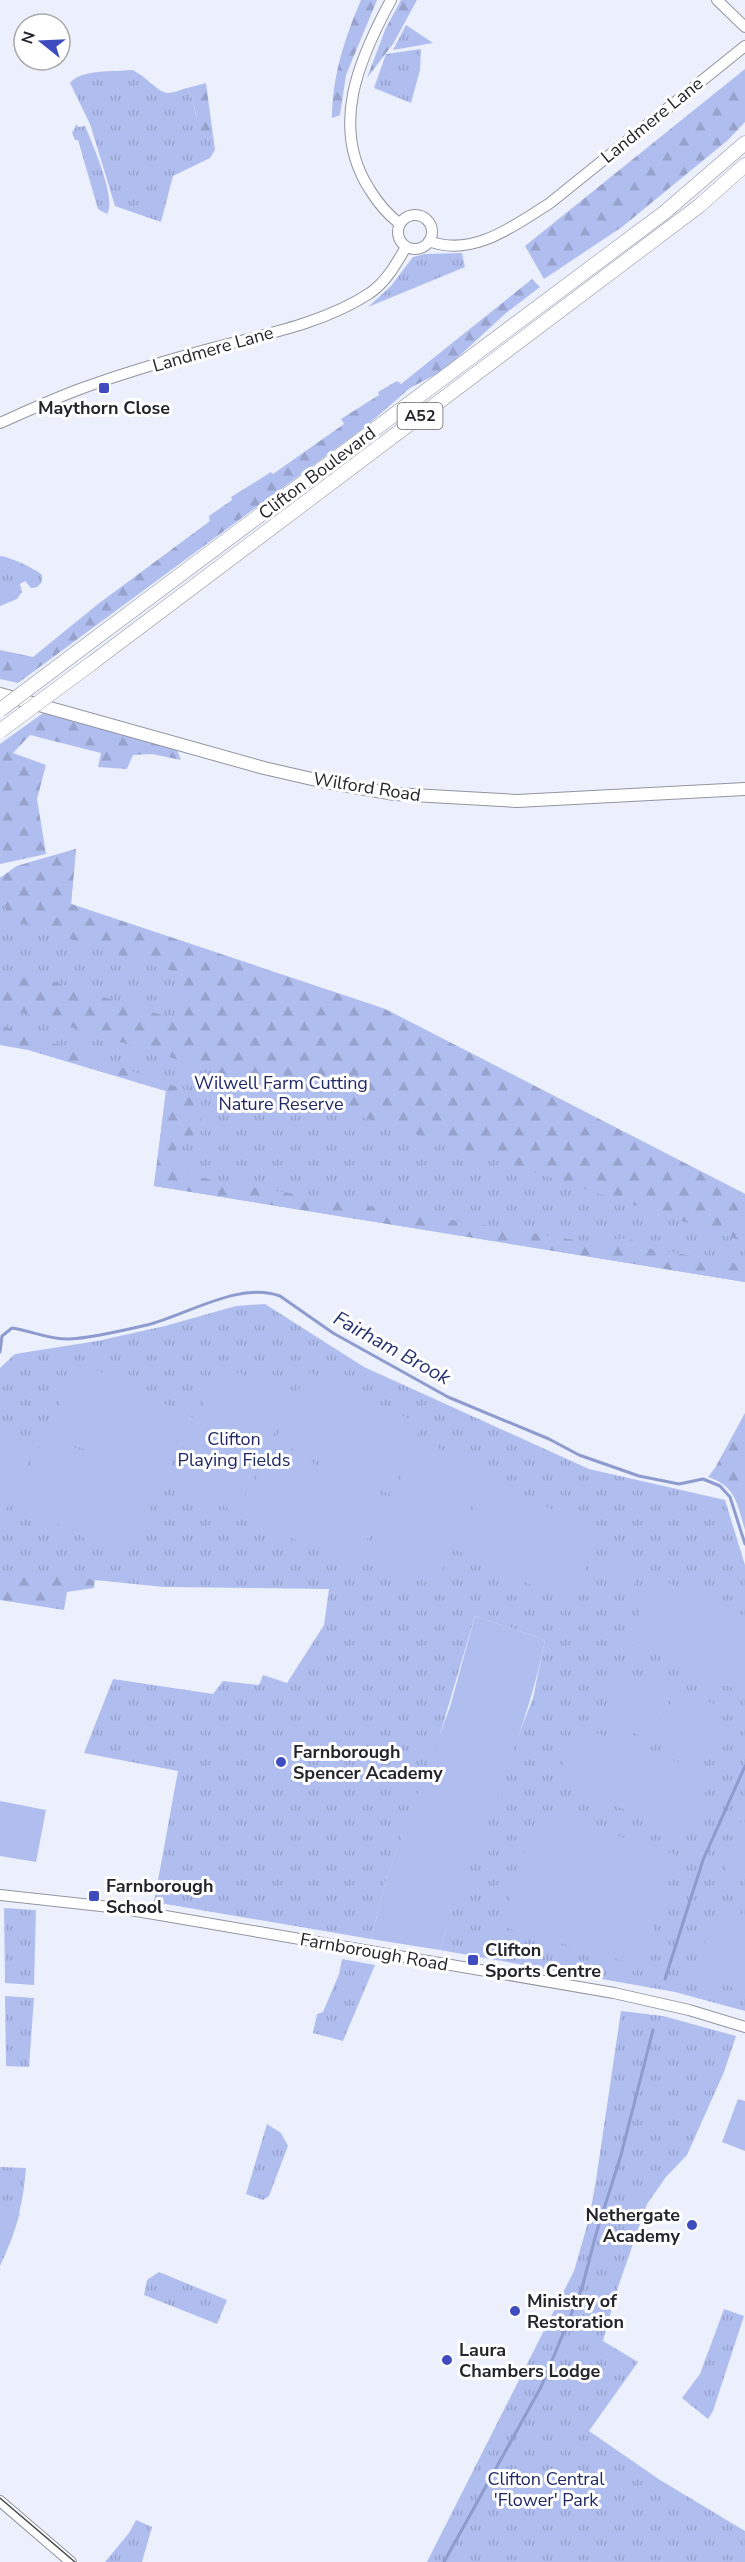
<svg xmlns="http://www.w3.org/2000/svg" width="745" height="2562" viewBox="0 0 745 2562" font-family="'Nunito Sans',sans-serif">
	<defs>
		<pattern id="grass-tufts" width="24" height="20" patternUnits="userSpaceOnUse" patternTransform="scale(1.5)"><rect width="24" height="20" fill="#b0beef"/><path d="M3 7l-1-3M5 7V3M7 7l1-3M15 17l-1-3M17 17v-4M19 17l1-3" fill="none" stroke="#97a3cd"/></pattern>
		<pattern id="forest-firs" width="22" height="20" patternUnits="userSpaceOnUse" patternTransform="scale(1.5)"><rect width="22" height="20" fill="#b0beef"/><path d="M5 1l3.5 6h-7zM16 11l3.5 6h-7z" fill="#97a3cd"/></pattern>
	</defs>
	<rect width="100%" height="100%" fill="#ecf0fc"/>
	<!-- grass -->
	<path fill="url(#grass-tufts)" d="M 406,25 L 433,43 L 393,50 Z
		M 421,49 L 420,70 L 411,103 L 374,88 L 386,54 Z
		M 132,70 C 145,75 157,92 168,93 C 174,93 182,89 187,88 L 193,100 L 196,116 L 208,140 L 213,135 L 215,150 L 210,158 L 173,176 L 161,222 L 115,206 L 90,124 L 70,83 C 81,69 114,72 132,70 Z
		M 77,124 L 78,127 L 85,126 C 92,143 117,199 107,214 L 98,209 L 78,140 L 75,140 L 72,133 Z
		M 462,253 L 465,267 L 368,307 L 391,286 L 413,257 L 425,254 Z
		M 0,556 C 8,556 36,569 42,575 L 42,582 L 37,587 L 31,588 L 25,581 L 20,584 L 22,592 L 17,599 L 0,606 Z
		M 76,849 L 71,904 L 385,1009 L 745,1194 L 745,1282 L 154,1186 L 166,1091 L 28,1050 L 0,1045 L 0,878 L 17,866 Z
		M 265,1304 L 364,1367 L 589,1469 L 725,1500 L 745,1565 L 745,2011 L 675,1992 L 440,1950 L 457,1895 L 533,1698 L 545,1640 L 475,1616 L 435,1751 L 387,1876 L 371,1939 L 154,1902 L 178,1771 L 84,1753 L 113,1679 L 213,1694 L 223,1681 L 259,1685 L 263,1675 L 287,1683 L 324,1625 L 329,1589 L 164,1587 L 95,1580 L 0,1581 L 0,1368 L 15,1354 L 97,1341 L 165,1326 L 236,1306 Z
		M 4,1908 L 36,1910 L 34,1985 L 5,1983 Z
		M 342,1959 L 375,1965 L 343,2041 L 313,2033 L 317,2014 L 323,2012 L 339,1974 Z
		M 5,1996 L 34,1998 L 29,2067 L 6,2066 Z
		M 621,2011 L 663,2016 L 736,2036 L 724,2072 L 687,2155 L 666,2177 L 647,2204 L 617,2290 L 603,2341 L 638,2362 L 589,2431 L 660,2480 L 745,2531 L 745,2562 L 427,2562 L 574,2271 L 589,2219 L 596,2180 Z
		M 267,2124 L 281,2133 L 288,2146 L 269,2196 L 263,2200 L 246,2194 Z
		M 0,2167 L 26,2168 C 23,2205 16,2233 0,2266 Z
		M 159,2272 L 227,2300 L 217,2324 L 144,2295 L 147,2280 Z
		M 724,2309 L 744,2316 L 713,2411 L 708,2419 L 682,2398 L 700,2374 Z
		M 136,2520 L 152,2527 L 142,2562 L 105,2562 L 129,2533 Z"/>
	<!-- forest -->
	<path fill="url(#forest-firs)" d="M 361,0 L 377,0 L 346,75 L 340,115 L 332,118 C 332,77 345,37 361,0 Z
		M 401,0 L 417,0 L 393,44 L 367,78 L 385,30 Z
		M 745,69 L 745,122 L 728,140 L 622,227 L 544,279 L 525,246 Z
		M 206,83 L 213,135 L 209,140 L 200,134 L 193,100 L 187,88 Z
		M 532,279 L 540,287 L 506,313 L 444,370 L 410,388 L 365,427 L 18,683 L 0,679 L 0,650 L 33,657 L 98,604 L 210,521 L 209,516 L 232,500 L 231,497 L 271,472 L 273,474 L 344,424 L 341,419 L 379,395 L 378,392 L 397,381 L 401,384 Z
		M 46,711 L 177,750 L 181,760 L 152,754 L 133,755 L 127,769 L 98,767 L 101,753 L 30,735 L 13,753 L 46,765 L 37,799 L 46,854 L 0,864 L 0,744 Z
		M 76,849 L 71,904 L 385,1009 L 745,1194 L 745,1242 C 498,1159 250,1080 0,1006 L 0,971 L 9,975 L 41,978 L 175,1019 L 186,974 C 127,961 68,937 10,919 L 0,894 L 0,878 L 17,866 Z
		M 0,1025 L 201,1095 L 202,1123 L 195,1135 L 177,1139 L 174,1172 L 228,1183 L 611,1246 L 613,1240 C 626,1237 636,1240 646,1248 L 745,1265 L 745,1282 L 154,1186 L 166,1091 L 0,1041 Z
		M 745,1413 L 745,1530 C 737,1504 736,1486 708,1477 L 715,1468 Z
		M 60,1575 L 95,1580 L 94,1588 L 67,1592 L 64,1610 L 0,1600 L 0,1577 Z"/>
	<!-- garden -->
	<path fill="#b0beef" d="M 80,1362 L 194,1418 L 160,1487 L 46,1431 Z
		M 221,1365 L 291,1397 L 237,1512 L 168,1480 Z
		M 307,1371 L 422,1425 L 389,1494 L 275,1441 Z
		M 46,1433 L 160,1489 L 126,1558 L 12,1502 Z
		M 0,1438 L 32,1453 L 0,1523 Z
		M 419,1439 L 488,1471 L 435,1586 L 365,1554 Z
		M 272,1444 L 387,1498 L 354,1567 L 240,1514 Z
		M 487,1479 L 602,1532 L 569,1602 L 454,1549 Z
		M 614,1552 L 643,1564 L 631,1592 L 602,1579 Z
		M 655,1577 L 745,1616 L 745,1685 L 742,1692 L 627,1642 Z
		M 475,1616 L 545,1640 C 524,1747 472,1846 440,1950 L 371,1939 L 387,1876 L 450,1707 Z
		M 619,1670 L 671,1688 L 652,1740 L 600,1721 Z
		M 675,1690 L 726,1708 L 708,1760 L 657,1741 Z
		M 577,1726 L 712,1774 L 691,1833 L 555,1785 Z
		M 0,1801 L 46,1810 L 36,1862 L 0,1856 Z
		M 539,1810 L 676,1855 L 642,1966 L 500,1926 Z
		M 740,1822 L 745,1823 L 745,1869 L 742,1879 L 724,1874 Z
		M 722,1905 L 745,1915 L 745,1993 L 693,1970 Z
		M 738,2099 L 745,2101 L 745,2151 L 722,2142 Z
		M 4,2208 L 20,2213 L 11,2240 L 0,2236 L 0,2219 Z"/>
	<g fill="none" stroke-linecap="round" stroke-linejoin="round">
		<!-- stream -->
		<path stroke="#8d9bcf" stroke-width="3" d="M 0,1352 L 2,1336 L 12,1328 C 33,1331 49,1340 70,1339 C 92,1338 125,1330 147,1325 C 187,1315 239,1281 280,1296 L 333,1333 L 448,1397 L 549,1439 L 579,1455 L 639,1476 L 679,1484 L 703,1479 L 720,1486 L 730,1497 L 745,1544
			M 665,1979 L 703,1860 L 745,1766
			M 444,2562 L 541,2387 L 582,2288 L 596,2234 L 621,2155 L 653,2030"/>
		<!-- tertiary casing -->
		<g stroke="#91959f" stroke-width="12">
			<path id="tertiary" d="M 391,0 C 359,59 329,127 370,190 C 378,203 387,214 400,224
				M 717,0 L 745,27
				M398 232a17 17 0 1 1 34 0a17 17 0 1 1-34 0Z
				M 429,241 C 473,258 515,225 550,203 L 745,46
				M 0,423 C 27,411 53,399 80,389 C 118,375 158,363 198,352 C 255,336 320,326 370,293 C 387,281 396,264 406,247
				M 0,1895 L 119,1908 L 614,1993 L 689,2010 L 745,2027
				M 0,2501 L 71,2562"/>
		</g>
		<!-- secondary casing -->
		<g stroke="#91959f" stroke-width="14">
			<path id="secondary" d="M 0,694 L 264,768 L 325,782 L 395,794 L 517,801 L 745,789"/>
		</g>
		<!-- trunk casing -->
		<g stroke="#91959f" stroke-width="15">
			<path id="trunk" d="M 73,655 L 665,212 L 745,143
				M 92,663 L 699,206 L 745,165"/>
		</g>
		<!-- tertiary -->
		<use href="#tertiary" stroke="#fff" stroke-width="10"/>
		<!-- secondary -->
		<use href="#secondary" stroke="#fff" stroke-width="12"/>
		<!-- trunk -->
		<use href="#trunk" stroke="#fff" stroke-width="14"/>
		<!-- tram -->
		<path stroke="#4a4b52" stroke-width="1.5" d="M 0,2498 L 75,2562"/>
		<!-- trunk-bridge casing -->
		<g stroke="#91959f" stroke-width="15" stroke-linecap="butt">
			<path id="trunk-bridge" d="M 0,710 L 73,655
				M 0,731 L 92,663"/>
		</g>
		<!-- trunk-bridge -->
		<use href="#trunk-bridge" stroke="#fff" stroke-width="14"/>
	</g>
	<!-- markers -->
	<g fill="#3e4cbf" stroke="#fff" stroke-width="2">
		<rect x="98" y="382" width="12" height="12" rx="3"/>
		<circle cx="281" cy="1762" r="6"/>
		<rect x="88" y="1890" width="12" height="12" rx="3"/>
		<rect x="467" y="1954" width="12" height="12" rx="3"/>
		<circle cx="692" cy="2225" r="6"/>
		<circle cx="515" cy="2311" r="6"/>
		<circle cx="447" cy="2360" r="6"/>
	</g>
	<g text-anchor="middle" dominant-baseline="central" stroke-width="6" stroke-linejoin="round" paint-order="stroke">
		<!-- shield labels -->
		<rect fill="#fff" stroke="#66676b" stroke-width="1.5" x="397.5" y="403" width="45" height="26" rx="4.5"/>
		<g font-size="16" font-weight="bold" fill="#25262b">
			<text x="420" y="416">A52</text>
		</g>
		<!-- street labels -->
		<g font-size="18" fill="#25262b" stroke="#fff">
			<text transform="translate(652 120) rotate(-39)">Landmere Lane</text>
			<text transform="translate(213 349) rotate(-16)">Landmere Lane</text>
			<text transform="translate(317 473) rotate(-37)">Clifton Boulevard</text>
			<text transform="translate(367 787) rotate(9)">Wilford Road</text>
			<text transform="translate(374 1952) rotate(10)">Farnborough Road</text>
		</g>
		<!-- poi labels -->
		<g font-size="18" font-weight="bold" fill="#25262b" stroke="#fff" text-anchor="start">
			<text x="104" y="408" text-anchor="middle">Maythorn Close</text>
			<text x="293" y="1752">Farnborough<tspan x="293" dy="21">Spencer Academy</tspan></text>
			<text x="106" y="1886">Farnborough<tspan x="106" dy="21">School</tspan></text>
			<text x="485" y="1950">Clifton<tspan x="485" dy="21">Sports Centre</tspan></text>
			<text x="680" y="2215" text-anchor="end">Nethergate<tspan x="680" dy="21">Academy</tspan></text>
			<text x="527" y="2301">Ministry of<tspan x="527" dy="21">Restoration</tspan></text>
			<text x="459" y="2350">Laura<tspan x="459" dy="21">Chambers Lodge</tspan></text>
		</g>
		<!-- park labels -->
		<g font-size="18" fill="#1f2765" stroke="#fff">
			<text x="281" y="1083">Wilwell Farm Cutting<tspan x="281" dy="21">Nature Reserve</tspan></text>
			<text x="234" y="1439">Clifton<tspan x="234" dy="21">Playing Fields</tspan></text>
			<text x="546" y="2479">Clifton Central<tspan x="546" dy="21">'Flower' Park</tspan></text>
		</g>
		<!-- water labels -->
		<g font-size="20" font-style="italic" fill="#283371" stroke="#fff">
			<text transform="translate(392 1348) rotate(29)">Fairham Brook</text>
		</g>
	</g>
	<!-- north arrow -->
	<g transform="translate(42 42) rotate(288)"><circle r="28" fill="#ffffff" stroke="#a8a8aa" stroke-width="1.5"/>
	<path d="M0-4.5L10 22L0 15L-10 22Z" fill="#3e4cbf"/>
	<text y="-9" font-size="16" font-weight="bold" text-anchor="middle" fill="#25262b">N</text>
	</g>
</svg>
